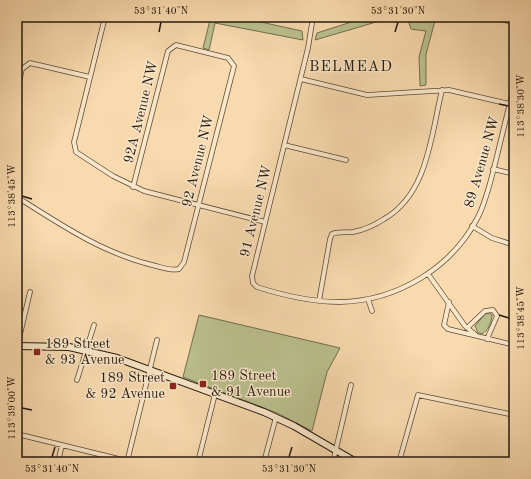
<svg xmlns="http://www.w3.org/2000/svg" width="531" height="479" viewBox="0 0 531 479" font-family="'Old Standard TT',serif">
	<rect width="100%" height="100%" fill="#f8daae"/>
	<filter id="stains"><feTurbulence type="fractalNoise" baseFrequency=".005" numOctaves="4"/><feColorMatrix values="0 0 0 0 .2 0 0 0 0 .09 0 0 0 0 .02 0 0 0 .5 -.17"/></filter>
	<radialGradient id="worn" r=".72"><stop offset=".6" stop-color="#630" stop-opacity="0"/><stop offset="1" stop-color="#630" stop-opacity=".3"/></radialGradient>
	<!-- green -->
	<path fill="#bac08d" stroke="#706d4e" d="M 194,17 L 238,17 L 302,31 L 303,40 L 215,23 L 209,50 L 203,48 L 210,20 Z
		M 367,17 L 393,17 L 315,40 L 317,33 Z
		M 407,17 L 436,17 L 426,54 L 426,85 L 420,86 L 419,57 L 426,31 L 411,29 Z
		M 484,17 L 514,17 L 514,25 Z
		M 489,313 L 492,315 C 492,321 488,331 482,334 L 478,333 L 475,326 L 485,314 Z
		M 199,315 L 340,348 L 327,372 L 312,431 L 277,413 L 183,377 Z"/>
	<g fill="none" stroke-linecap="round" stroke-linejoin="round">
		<!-- street casing -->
		<g stroke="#5a4a36" stroke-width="5.5">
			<path id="street" d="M 105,17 L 74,142 L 76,152 L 113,176 L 144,191 L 265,222
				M 313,17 L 308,48 L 252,276 L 253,283 L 257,287 C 282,295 313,302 340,302 C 397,301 452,268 478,217 C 487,199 491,179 496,160 C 502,135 508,111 514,86
				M 301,79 L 367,95 L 449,90 L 514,105
				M 17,91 L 22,69 L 30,63 L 90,77
				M 284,145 L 346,160
				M 493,169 L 514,174
				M 17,197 C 61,225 104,254 156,266 C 163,268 172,271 179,269 L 184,262 L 234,66 L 228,58 L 176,45 L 168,51 L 133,187
				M 472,226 L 492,238 L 514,245
				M 428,274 L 465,326 L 477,336
				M 368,299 L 372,311
				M 319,301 L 330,239 L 332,234 C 339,231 346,233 353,232 C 363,230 375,225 384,219 C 428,194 431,135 442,90
				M 449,302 L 444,325 L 448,329 L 514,345
				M 467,328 L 485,311 L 493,310 L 497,316 L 487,339
				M 17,347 L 30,292
				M 77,380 L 94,325
				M 17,434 L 127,461
				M 58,462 L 62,445
				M 127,462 L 157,340
				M 198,462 L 215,394
				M 264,462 L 276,417
				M 333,462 L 351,385
				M 399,462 L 418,395 L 514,415"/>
		</g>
		<!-- secondary casing -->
		<g stroke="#261a0e" stroke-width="8">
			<path id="secondary" d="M 17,346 L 69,347 L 117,358 L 264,412 L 294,426 L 356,462"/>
		</g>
		<!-- street -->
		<use href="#street" stroke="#fae7ca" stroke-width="4"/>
		<!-- secondary -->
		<use href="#secondary" stroke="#fae7ca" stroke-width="6"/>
	</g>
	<!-- ticks -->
	<path fill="none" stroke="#261a0e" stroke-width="1.5" d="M 159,32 L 161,22M 395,32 L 398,22M 499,104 L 509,106M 22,196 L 32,199M 499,315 L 509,318M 22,408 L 32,410M 52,457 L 55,447M 289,457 L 292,447"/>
	<!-- markers -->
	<g fill="#8f2418" stroke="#fae7ca" stroke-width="1.5">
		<rect x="33" y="348" width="8" height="8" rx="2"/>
		<rect x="199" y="380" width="8" height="8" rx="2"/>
		<rect x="169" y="382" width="8" height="8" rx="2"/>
	</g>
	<g text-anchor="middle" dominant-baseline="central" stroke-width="3" stroke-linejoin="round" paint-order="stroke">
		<!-- street labels -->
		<g font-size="14" fill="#261a0e" stroke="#fae7ca">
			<text transform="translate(141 112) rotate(-76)">92A Avenue NW</text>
			<text transform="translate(198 161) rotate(-76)">92 Avenue NW</text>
			<text transform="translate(482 162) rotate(-74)">89 Avenue NW</text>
			<text transform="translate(256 211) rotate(-76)">91 Avenue NW</text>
		</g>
		<!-- poi labels -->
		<g font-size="14" fill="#261a0e" stroke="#fae7ca" text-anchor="start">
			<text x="45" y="344">189 Street<tspan x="45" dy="16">&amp; 93 Avenue</tspan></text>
			<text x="211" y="376">189 Street<tspan x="211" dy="16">&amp; 91 Avenue</tspan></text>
			<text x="165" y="378" text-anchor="end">189 Street<tspan x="165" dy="16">&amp; 92 Avenue</tspan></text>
		</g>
		<!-- neighbourhood labels -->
		<g font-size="15" letter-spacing="1" fill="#261a0e" stroke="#fae7ca">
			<text x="351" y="67">BELMEAD</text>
		</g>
	</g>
	<!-- margin -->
	<rect width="531" height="479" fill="none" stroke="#f8daae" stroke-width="44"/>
	<rect x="22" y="22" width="487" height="435" fill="none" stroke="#261a0e" stroke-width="1.5"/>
	<g font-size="10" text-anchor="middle" fill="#261a0e">
		<text x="161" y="14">53°31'40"N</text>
		<text x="398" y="14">53°31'30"N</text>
		<text transform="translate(520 106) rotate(-90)" y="4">113°38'30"W</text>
		<text transform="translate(11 196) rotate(-90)" y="4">113°38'45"W</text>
		<text transform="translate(520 318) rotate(-90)" y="4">113°38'45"W</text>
		<text transform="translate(11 408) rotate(-90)" y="4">113°39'00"W</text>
		<text x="52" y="472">53°31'40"N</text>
		<text x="289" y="472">53°31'30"N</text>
	</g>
	<rect width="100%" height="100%" filter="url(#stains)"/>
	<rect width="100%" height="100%" fill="url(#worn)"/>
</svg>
